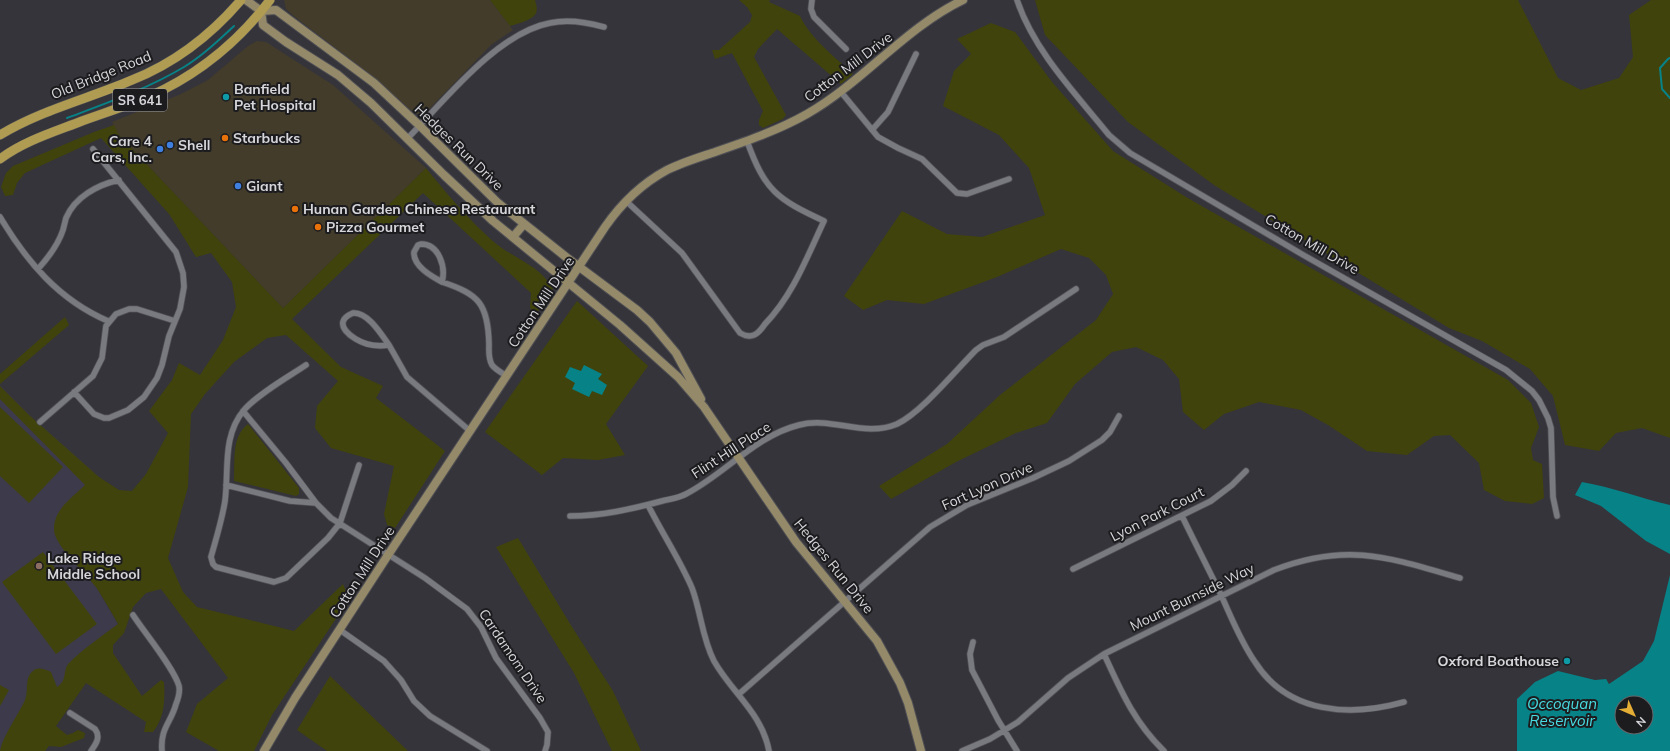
<svg xmlns="http://www.w3.org/2000/svg" width="1670" height="751" viewBox="0 0 1670 751" font-family="Mulish,sans-serif">
	<rect width="100%" height="100%" fill="#35343a"/>
	<!-- commercial -->
	<path fill="#433c2b" d="M 284,0 L 490,0 L 513,30 L 491,45 L 427,111 L 421,115 L 414,113 L 371,75 L 295,17 L 286,9 Z
		M 257,41 L 266,42 L 333,85 L 426,168 L 283,308 L 119,135 L 112,122 L 181,94 L 208,80 L 248,46 Z"/>
	<!-- education -->
	<path fill="#3d3a4b" d="M 0,386 L 29,415 L 99,477 L 60,544 L 96,587 L 118,624 L 0,751 Z"/>
	<!-- green -->
	<path fill="#41430d" d="M 490,0 L 535,0 C 536,4 538,9 536,13 C 533,20 517,24 510,26 Z
		M 739,0 L 770,0 L 769,2 L 800,16 C 811,39 835,57 853,74 L 841,84 L 777,29 L 758,49 L 754,57 L 786,115 L 783,119 L 763,128 L 759,125 L 759,120 L 763,111 L 732,53 L 715,59 L 712,50 L 719,50 L 750,22 L 752,15 L 747,7 Z
		M 1035,0 L 1518,0 L 1558,78 L 1581,90 L 1619,78 L 1633,57 L 1629,15 L 1651,0 L 1670,0 L 1670,438 L 1642,428 L 1616,433 L 1599,451 L 1565,445 L 1553,396 L 1530,369 L 1482,341 L 1449,328 L 1214,185 L 1128,122 L 1045,35 Z
		M 991,23 L 1015,32 L 1052,82 L 1113,151 L 1186,197 L 1508,380 L 1531,403 L 1539,427 L 1531,448 L 1533,460 L 1542,464 L 1544,498 L 1532,504 L 1505,501 L 1484,490 L 1479,463 L 1450,435 L 1434,436 L 1407,455 L 1367,451 L 1328,425 L 1301,410 L 1259,402 L 1224,414 L 1204,430 L 1183,412 L 1179,379 L 1163,360 L 1136,347 L 1112,352 L 1075,384 L 1047,423 L 1016,433 L 956,462 L 891,499 L 879,486 L 947,444 L 1000,395 L 1096,320 L 1113,294 L 1106,275 L 1089,258 L 1061,249 L 997,277 L 924,304 L 887,300 L 863,310 L 844,296 L 902,211 L 947,234 L 982,237 L 1045,215 L 1029,168 L 999,135 L 943,106 L 954,71 L 971,54 L 957,39 Z
		M 114,125 L 119,135 L 283,308 L 426,168 C 447,194 468,219 494,242 C 514,259 540,265 553,289 L 534,317 L 530,307 L 531,293 L 423,193 L 292,319 L 341,367 L 383,386 L 376,398 L 445,451 L 395,528 L 387,525 L 384,514 L 394,466 L 331,448 L 315,428 L 317,406 L 338,381 L 286,335 L 267,338 L 234,362 L 205,394 L 191,414 L 188,487 L 168,558 L 183,592 L 197,607 L 294,631 L 343,584 L 349,599 L 272,715 L 254,751 L 219,751 L 186,732 L 197,704 L 228,678 L 161,589 L 146,593 L 133,607 L 124,633 L 113,645 L 113,653 L 142,696 L 161,680 L 164,682 C 165,699 165,717 153,732 L 144,732 L 146,722 L 86,683 L 56,726 L 67,735 L 73,733 L 78,730 L 85,733 L 84,738 L 61,747 L 49,746 L 45,751 L 0,751 C 3,736 18,715 25,700 C 29,690 24,678 33,671 C 38,666 46,670 51,672 L 57,687 C 68,680 62,671 69,663 C 84,648 102,636 118,624 C 111,612 104,599 96,587 C 86,574 53,544 54,529 C 54,509 72,498 85,485 L 0,399 L 0,386 L 29,415 L 99,477 L 119,490 L 132,491 L 146,474 L 168,433 L 149,411 L 172,380 L 179,363 L 200,375 L 223,340 L 236,307 L 232,282 L 211,253 L 196,257 L 169,214 L 101,138 L 25,173 L 17,183 L 13,195 L 5,196 L 1,187 L 6,173 L 13,166 L 94,132 Z
		M 577,301 L 648,366 L 606,424 L 625,455 L 598,460 L 563,458 L 542,475 L 485,432 Z
		M 65,317 L 69,325 L 0,384 L 0,374 Z
		M 0,407 L 63,467 L 29,503 L 0,476 Z
		M 248,424 L 299,488 L 299,494 L 296,496 L 234,481 C 235,463 231,436 248,424 Z
		M 518,538 L 572,627 L 613,691 L 641,751 L 612,751 L 574,673 L 496,547 Z
		M 43,552 L 97,624 L 56,654 L 2,582 Z
		M 330,676 L 408,751 L 327,751 L 297,730 Z
		M 0,685 L 9,690 L 0,706 Z"/>
	<!-- water -->
	<path fill="#078286" fill-rule="evenodd" d="M 584,365 L 602,374 L 598,379 L 607,385 L 602,395 L 592,391 L 589,397 L 572,389 L 575,383 L 565,377 L 570,367 L 581,371 Z
		M 1582,482 C 1612,487 1640,498 1670,505 L 1670,554 L 1646,541 L 1601,506 L 1575,495 Z
		M 1670,575 L 1670,751 L 1517,751 L 1517,699 L 1535,682 L 1558,671 L 1595,680 L 1606,679 L 1609,684 L 1643,661 L 1654,641 ZM 1622,703 L 1646,703 L 1646,727 L 1622,727 Z"/>
	<g fill="none" stroke-linecap="round" stroke-linejoin="round">
		<!-- stream -->
		<path stroke="#078286" stroke-width="2" d="M 1670,58 L 1668,59 L 1660,68 L 1662,89 L 1670,98
			M 67,118 C 107,103 147,89 184,67 C 202,56 218,41 234,26"/>
		<!-- street casing -->
		<g stroke="#505055" stroke-width="7">
			<path id="street" d="M 812,0 L 811,9 L 814,17 L 846,49
				M 1017,0 C 1034,51 1076,94 1109,135 L 1130,153 L 1305,256 L 1506,370 L 1532,391 L 1539,400 L 1548,418 L 1551,428 L 1553,497 L 1557,516
				M 841,92 L 878,137 L 898,148 L 922,159 L 957,193 L 967,194 L 1009,179
				M 872,130 L 888,112 L 916,54
				M 408,138 C 444,101 497,33 550,23 C 568,19 586,22 604,27
				M 626,201 L 682,253 L 740,333 C 745,336 749,337 754,335 C 759,333 762,328 765,324 C 793,295 807,257 824,221 C 777,199 765,191 747,141
				M 0,217 C 27,262 59,300 108,321
				M 421,244 C 439,244 446,267 442,282 C 431,276 413,266 414,252 L 418,245 Z
				M 38,269 C 48,258 58,245 63,230 C 64,226 65,222 66,218 C 75,197 97,185 119,180
				M 442,282 C 479,294 488,304 489,344 C 489,351 488,358 492,365 C 496,370 502,373 507,376
				M 353,313 C 368,312 381,334 389,345 C 382,346 374,346 367,344 C 353,340 329,323 353,313 Z
				M 389,345 L 407,377 L 470,431
				M 306,365 C 288,377 258,394 244,410 C 222,436 229,470 225,501 C 222,520 216,539 211,557 L 213,564 L 216,567 L 274,582 L 286,578 L 328,538 L 340,523 L 359,465
				M 74,392 L 94,414 L 104,418 L 109,418 L 128,410 L 144,397 L 157,378 L 162,365 L 169,336 L 180,309 L 184,287 L 183,273 L 176,252 L 93,149
				M 243,411 L 286,463 L 316,503 L 331,518 L 425,578 L 467,609 L 481,627 L 496,658 L 540,718 L 548,732 L 547,745 L 545,751
				M 40,422 L 93,376 L 102,358 L 106,326 L 116,314 L 129,309 L 137,309 L 175,321
				M 226,485 L 290,501 L 316,503
				M 648,505 C 662,533 680,560 692,588 C 701,612 702,638 714,661 C 732,693 762,713 769,751
				M 570,516 C 602,516 632,509 662,501 C 670,499 679,498 686,494 C 725,474 755,436 799,425 C 832,416 864,438 897,424 C 922,412 956,370 976,350 L 983,345 L 1004,337 L 1076,289
				M 1182,516 C 1195,543 1209,570 1222,597 C 1232,619 1241,642 1255,662 C 1288,714 1350,717 1404,702
				M 1073,569 L 1211,501 L 1232,485 L 1246,471
				M 133,615 C 144,632 174,668 179,686 C 180,691 178,699 176,704 C 171,723 160,728 162,751
				M 340,630 L 384,661 L 401,680 L 414,701 L 430,716 L 487,751
				M 973,642 L 970,654 L 972,670 L 998,720 L 1017,751
				M 1104,654 C 1121,691 1134,722 1164,751
				M 739,694 L 930,527 L 967,505 L 1033,478 L 1069,461 L 1102,440 L 1110,432 L 1119,416
				M 70,713 L 95,729 C 101,737 96,744 91,751
				M 962,751 L 990,739 L 1018,722 L 1068,678 L 1104,654 L 1274,570 C 1347,542 1388,557 1460,578"/>
		</g>
		<!-- secondary casing -->
		<g stroke="#505055" stroke-width="10">
			<path id="secondary" d="M 246,0 L 261,11 L 276,10 L 374,83 L 420,126 L 498,203 L 566,257 L 637,310 L 650,322 L 676,353 L 701,399
				M 261,11 L 263,25 L 286,42 L 338,75 L 371,103 L 444,175 L 493,221 L 620,325 L 678,377 L 704,407 L 796,542 L 877,641 L 900,683 L 908,703 L 921,751
				M 513,237 L 524,224
				M 264,751 L 295,698 L 388,555 L 605,227 C 621,204 641,184 667,170 C 681,163 697,158 712,153 C 744,142 777,131 807,114 C 863,82 905,28 963,0"/>
		</g>
		<!-- primary casing -->
		<g stroke="#505055" stroke-width="10">
			<path id="primary" d="M 0,135 C 41,110 88,99 132,80 C 175,63 211,35 241,0
				M 0,159 C 24,141 54,132 82,121 C 104,113 126,106 148,97 C 196,76 238,42 270,0"/>
		</g>
		<!-- street -->
		<use href="#street" stroke="#797980" stroke-width="5.5"/>
		<!-- secondary -->
		<use href="#secondary" stroke="#948a69" stroke-width="8"/>
		<!-- primary -->
		<use href="#primary" stroke="#af9b51" stroke-width="9"/>
	</g>
	<!-- markers -->
	<g fill="#0f9aa8" stroke="#1c1c1f" stroke-width="1.5">
		<circle cx="226" cy="97" r="4"/>
		<circle cx="1567" cy="661" r="4"/>
	</g>
	<g fill="#e8710a" stroke="#1c1c1f" stroke-width="1.5">
		<circle cx="225" cy="138" r="4"/>
		<circle cx="295" cy="209" r="4"/>
		<circle cx="318" cy="227" r="4"/>
	</g>
	<g fill="#3f7fe0" stroke="#1c1c1f" stroke-width="1.5">
		<circle cx="170" cy="145" r="4"/>
		<circle cx="160" cy="149" r="4"/>
		<circle cx="238" cy="186" r="4"/>
	</g>
	<circle fill="#8d6e63" stroke="#1c1c1f" stroke-width="1.5" cx="39" cy="566" r="4"/>
	<g text-anchor="middle" dominant-baseline="central" stroke-width="4" stroke-linejoin="round" paint-order="stroke">
		<!-- shield labels -->
		<rect fill="#1c1c1f" stroke="#9e9ea2" stroke-width="1" x="113" y="89" width="54" height="22" rx="3"/>
		<g font-size="13" font-weight="bold" fill="#d6d6da">
			<text x="140" y="100">SR 641</text>
		</g>
		<!-- street labels -->
		<g font-size="14" fill="#d6d6da" stroke="#1c1c1f">
			<text transform="translate(848 67) rotate(-37)">Cotton Mill Drive</text>
			<text transform="translate(101 75) rotate(-22)">Old Bridge Road</text>
			<text transform="translate(459 147) rotate(44)">Hedges Run Drive</text>
			<text transform="translate(1312 244) rotate(30)">Cotton Mill Drive</text>
			<text transform="translate(541 302) rotate(-56)">Cotton Mill Drive</text>
			<text transform="translate(731 450) rotate(-33)">Flint Hill Place</text>
			<text transform="translate(987 486) rotate(-24)">Fort Lyon Drive</text>
			<text transform="translate(1157 514) rotate(-27)">Lyon Park Court</text>
			<text transform="translate(834 566) rotate(51)">Hedges Run Drive</text>
			<text transform="translate(362 572) rotate(-57)">Cotton Mill Drive</text>
			<text transform="translate(1192 597) rotate(-26)">Mount Burnside Way</text>
			<text transform="translate(513 656) rotate(56)">Cardamom Drive</text>
		</g>
		<!-- poi labels -->
		<g font-size="14" font-weight="bold" fill="#d6d6da" stroke="#1c1c1f" text-anchor="start">
			<text x="234" y="89">Banfield<tspan x="234" dy="16">Pet Hospital</tspan></text>
			<text x="233" y="138">Starbucks</text>
			<text x="152" y="141" text-anchor="end">Care 4<tspan x="152" dy="16">Cars, Inc.</tspan></text>
			<text x="178" y="145">Shell</text>
			<text x="246" y="186">Giant</text>
			<text x="303" y="209">Hunan Garden Chinese Restaurant</text>
			<text x="326" y="227">Pizza Gourmet</text>
			<text x="47" y="558">Lake Ridge<tspan x="47" dy="16">Middle School</tspan></text>
			<text x="1559" y="661" text-anchor="end">Oxford Boathouse</text>
		</g>
		<!-- water labels -->
		<g font-size="15" font-style="italic" fill="#48dce2" stroke="#1c1c1f">
			<text x="1562" y="703">Occoquan<tspan x="1562" dy="17">Reservoir</tspan></text>
		</g>
	</g>
	<!-- north arrow -->
	<g transform="translate(1634 715) rotate(135)"><circle r="19" fill="#1c1c1f" stroke="#66666a"/>
	<path d="M0-3L7 15L0 10L-7 15Z" fill="#e4ad35"/>
	<text y="-6" font-size="11" font-weight="bold" text-anchor="middle" fill="#d6d6da">N</text>
	</g>
</svg>
